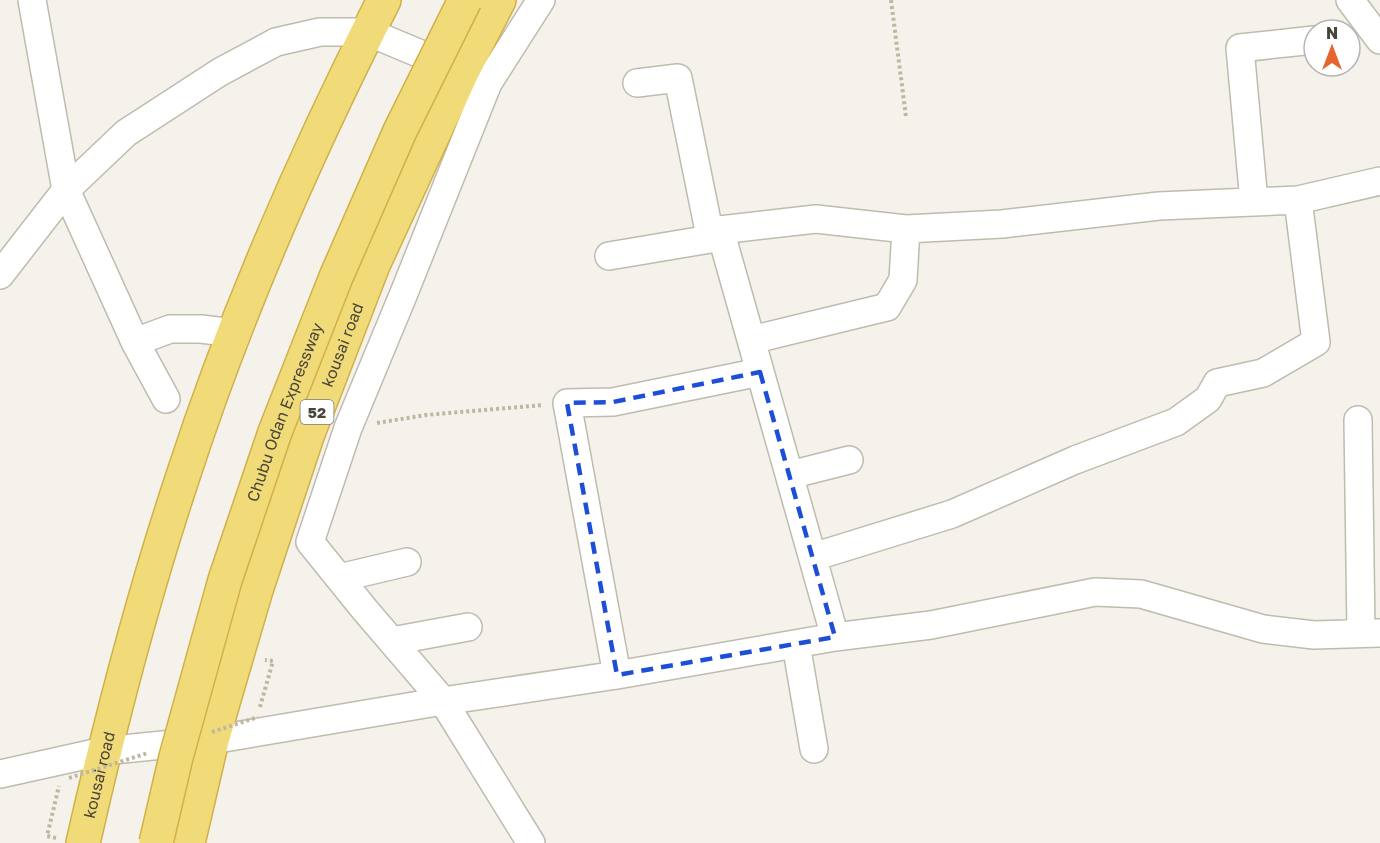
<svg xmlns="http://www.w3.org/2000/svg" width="1380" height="843" viewBox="0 0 1380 843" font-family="'Golos Text',sans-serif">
	<rect width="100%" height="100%" fill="#f4f2eb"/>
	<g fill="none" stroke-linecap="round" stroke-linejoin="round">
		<!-- minor casing -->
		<g stroke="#bfbbae" stroke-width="30">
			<path id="minor" d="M 32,0 L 66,190 L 135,342 L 166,399
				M 1350,0 L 1380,40
				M 637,83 L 678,78 L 708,226 L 720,230 L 816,219 L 906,229 L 1002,224 L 1159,206 L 1298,200 L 1380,181
				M 1254,202 L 1240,48 L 1314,40
				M 720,230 L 835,637
				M 609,256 L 722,237
				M 0,275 L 66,190 L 126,133 L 220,72 L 276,42 L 320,32 L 368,32 L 454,68
				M 751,340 L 887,307 L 903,280 L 906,229
				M 135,342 L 170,329 L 201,329 L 234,333
				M 1358,420 L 1361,633
				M 790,475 L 849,460
				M 813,557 L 952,514 L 1075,460 L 1176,422 L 1208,399 L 1217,383 L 1263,373 L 1316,342 L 1298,200
				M 339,578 L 407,562
				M 392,641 L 468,627
				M 796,644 L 814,749
				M 617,675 L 567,403 L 613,402 L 760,372
				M 0,774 L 104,751 L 212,740 L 443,701 L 617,675 L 835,637 L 931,625 L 1095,592 L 1141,594 L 1263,629 L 1314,635 L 1380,633
				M 531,843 L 443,701 L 365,610 L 310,542 L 348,428 L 404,293 L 488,83 L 541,0"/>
		</g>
		<!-- highway casing -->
		<g stroke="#d0b149" stroke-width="36">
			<g id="highway">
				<path id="s1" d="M 83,843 C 111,719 143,596 183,476 C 236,313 306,153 384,0"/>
				<path id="s2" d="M 188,843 L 212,740 L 256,590 L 307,436 L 373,265 L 462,72 L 499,0"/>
			</g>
		</g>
		<!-- path -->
		<path stroke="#bfb8a0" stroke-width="4" stroke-dasharray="3 3" stroke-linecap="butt" d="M 891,0 L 906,117
			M 377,423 L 426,415 L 543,405
			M 260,707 L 273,661 L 265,660
			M 56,838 L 47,836 L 59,786"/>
		<!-- minor -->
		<use href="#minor" stroke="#fff" stroke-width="27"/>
		<!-- highway -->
		<use href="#highway" stroke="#f1da78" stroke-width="33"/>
		<!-- highway-bridge casing -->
		<g stroke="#d0b149" stroke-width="36" stroke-linecap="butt">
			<g id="highway-bridge">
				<path id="s3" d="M 156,843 L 176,757 L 225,580 L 275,432 L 336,277 L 400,131 L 465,0"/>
			</g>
		</g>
		<!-- path-bridge -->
		<path stroke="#bfb8a0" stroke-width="4" stroke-dasharray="3 3" stroke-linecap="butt" d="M 212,732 L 258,717
			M 69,778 L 148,753"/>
		<!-- highway-bridge -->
		<use href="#highway-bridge" stroke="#f1da78" stroke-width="33"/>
	</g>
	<!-- marked area -->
	<path fill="none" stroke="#1d4ed8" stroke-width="4.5" stroke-dasharray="12 8" stroke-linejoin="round" d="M 760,372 L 835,637 L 617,675 L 567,403 L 613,402 Z"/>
	<g text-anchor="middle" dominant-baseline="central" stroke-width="5" stroke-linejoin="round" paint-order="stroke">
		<!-- shield labels -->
		<rect fill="#fff" stroke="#7e7c74" stroke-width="1.5" x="300.5" y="400" width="33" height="24" rx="4.5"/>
		<g font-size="15" font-weight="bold" fill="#474439">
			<text x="317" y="412">52</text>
		</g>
		<!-- street labels -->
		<g font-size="16" fill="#474439" stroke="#fff">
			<text stroke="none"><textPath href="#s2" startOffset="522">kousai road</textPath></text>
			<text stroke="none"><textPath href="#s3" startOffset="450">Chubu Odan Expressway</textPath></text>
			<text stroke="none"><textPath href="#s1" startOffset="70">kousai road</textPath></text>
		</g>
	</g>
	<!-- north arrow -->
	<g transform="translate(1332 48)"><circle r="28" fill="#ffffff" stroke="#b5b4b0" stroke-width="1.5"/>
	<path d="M0-4.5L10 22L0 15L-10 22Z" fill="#e7642f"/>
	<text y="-9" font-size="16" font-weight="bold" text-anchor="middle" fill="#474439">N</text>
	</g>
</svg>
